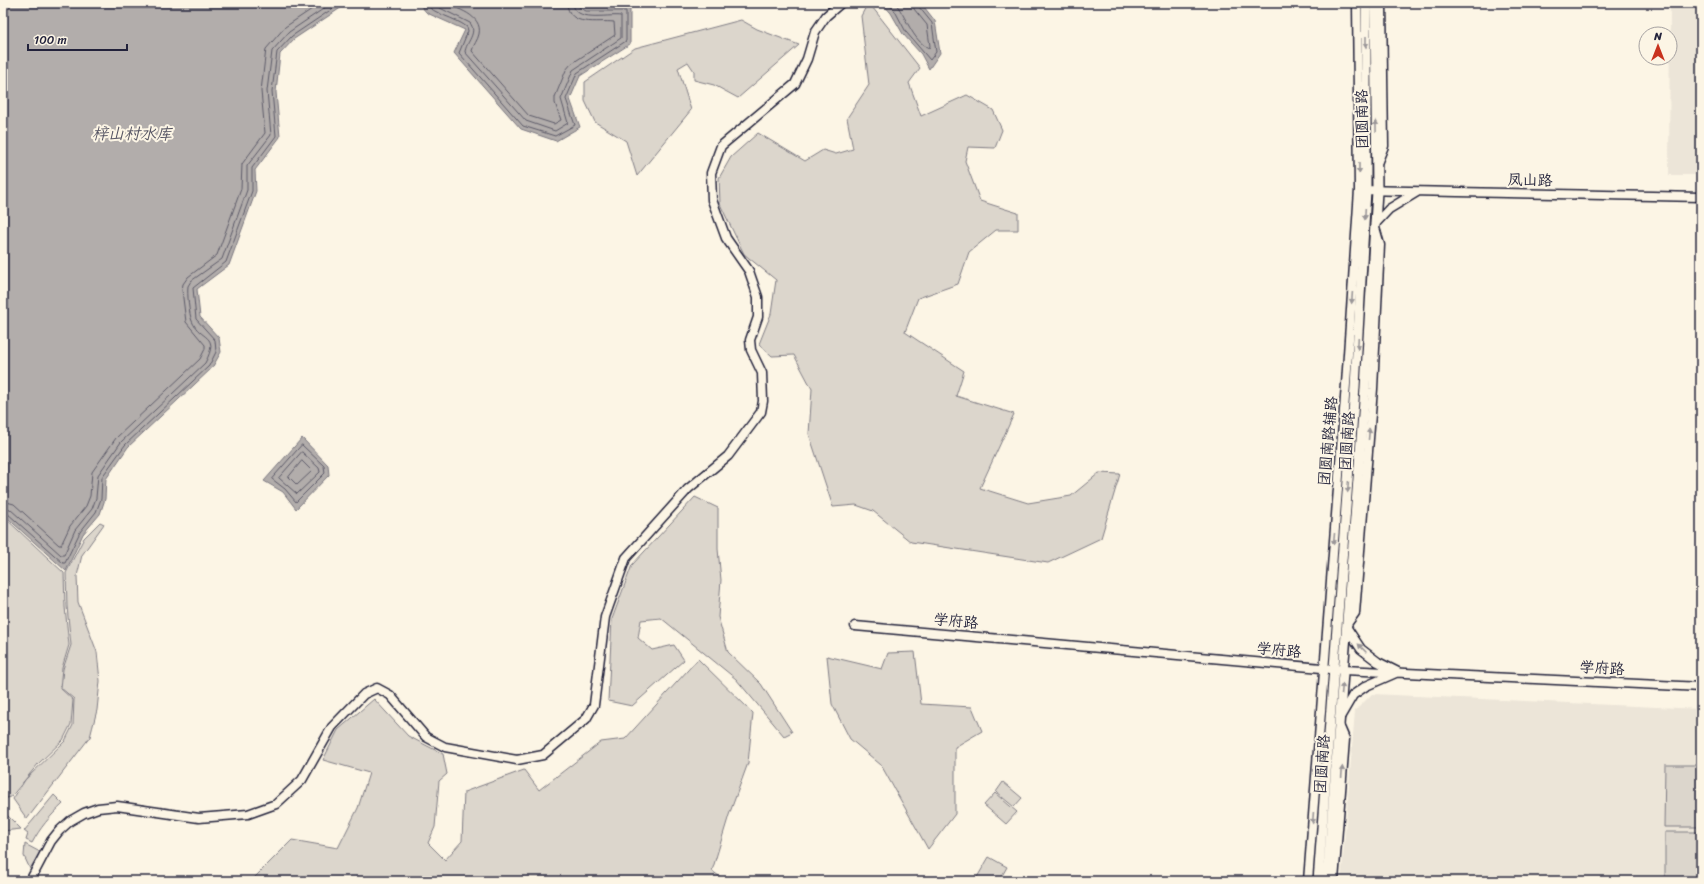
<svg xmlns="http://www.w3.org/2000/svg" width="1704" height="884" viewBox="0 0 1704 884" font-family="Sriracha,'LXGW WenKai TC',sans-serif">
	<rect width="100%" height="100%" fill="#fcf5e5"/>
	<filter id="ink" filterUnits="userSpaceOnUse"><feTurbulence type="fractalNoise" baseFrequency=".025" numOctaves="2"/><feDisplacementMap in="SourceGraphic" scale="8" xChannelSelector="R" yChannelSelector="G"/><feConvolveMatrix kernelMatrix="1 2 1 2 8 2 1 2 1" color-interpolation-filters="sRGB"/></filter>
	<g filter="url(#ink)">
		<!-- built -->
		<path fill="#ece5d8" d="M 1670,3 L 1701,3 L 1701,175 L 1669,175 Z
			M 1372,694 L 1701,709 L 1701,881 L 1341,881 L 1355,711 Z"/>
		<!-- green -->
		<path fill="#dcd6cc" stroke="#7f7c84" d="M 868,3 L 869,3 L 920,68 L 909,83 L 921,116 L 967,95 L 993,110 L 1002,130 L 995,148 L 968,147 L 965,161 L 980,201 L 1018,213 L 1018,230 L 996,230 L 969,252 L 958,284 L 918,298 L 905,332 L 964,371 L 956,396 L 1014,414 L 980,488 L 1028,503 L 1071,496 L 1099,473 L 1120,474 L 1101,538 L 1048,563 L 911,542 L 873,511 L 856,505 L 833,507 L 809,434 L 812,389 L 794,355 L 772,356 L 759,344 L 771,314 L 776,280 L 744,254 L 720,204 L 719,178 L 731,157 L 758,133 L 805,161 L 823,150 L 836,154 L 853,149 L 847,118 L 869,85 L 861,16 Z
			M 741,20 L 757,29 L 799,45 L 738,98 L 714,85 L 694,80 L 694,71 L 688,62 L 678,68 L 691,110 L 637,176 L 626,141 L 595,122 L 585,101 L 585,82 L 635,48 Z
			M 695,497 L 718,508 L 718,549 L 721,580 L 718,617 L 728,652 L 761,684 L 792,732 L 784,736 L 736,679 L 661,618 L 641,620 L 638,638 L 652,650 L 674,645 L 684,660 L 632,706 L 608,701 L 612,619 L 632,565 Z
			M 3,516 L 64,573 L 65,607 L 69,645 L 62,668 L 60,688 L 73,700 L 71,724 L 63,740 L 38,764 L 11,797 L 3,799 Z
			M 100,522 L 104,524 L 82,555 L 77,576 L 78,602 L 97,652 L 100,681 L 97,710 L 90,737 L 27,819 L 13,799 L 25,780 L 65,741 L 73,725 L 74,699 L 61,688 L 63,669 L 71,645 L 67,607 L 66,573 L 84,538 Z
			M 915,652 L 921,704 L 972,707 L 982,731 L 955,747 L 955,814 L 928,849 L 881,765 L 850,739 L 832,704 L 827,656 L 882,669 L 888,653 Z
			M 698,659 L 753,713 L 748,763 L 729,815 L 712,871 L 726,881 L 251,881 L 292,840 L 338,848 L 358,808 L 369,773 L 323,760 L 338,730 L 374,699 L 408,736 L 443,754 L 447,774 L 439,781 L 435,827 L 428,843 L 445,860 L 462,841 L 464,792 L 524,770 L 539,790 L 601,742 L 625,739 Z
			M 1665,765 L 1701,765 L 1701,827 L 1664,827 Z
			M 1003,782 L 1022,798 L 1014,807 L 996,792 Z
			M 995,793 L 1017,812 L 1006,824 L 984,805 Z
			M 54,795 L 63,804 C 50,816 40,828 32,843 L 26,840 L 28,834 L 24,831 Z
			M 3,811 L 21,829 L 3,831 Z
			M 1665,832 L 1701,832 L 1700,881 L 1665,881 Z
			M 25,844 L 40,852 L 30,869 L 24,856 Z
			M 989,857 L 1007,867 L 999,881 L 979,881 L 976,879 Z"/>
		<!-- water -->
		<path fill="#b2adab" stroke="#78757e" d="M 3,3 L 348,3 L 294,39 L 280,54 L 276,92 L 280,137 L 255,170 L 256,191 L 229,265 L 197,289 L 200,317 L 219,338 L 221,352 L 212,368 L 128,447 L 106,479 L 105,499 L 100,514 L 83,534 L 66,571 L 3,514 Z
			M 418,3 L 580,3 L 586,7 L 630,6 L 630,44 L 580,76 L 570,99 L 580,127 L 556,141 L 521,129 L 454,53 L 465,30 L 427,13 Z
			M 882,3 L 921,3 L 935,21 L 940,53 L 929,69 L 921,54 L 903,34 L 891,13 Z
			M 302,438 L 328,465 L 329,475 L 296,509 L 283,492 L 264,481 Z"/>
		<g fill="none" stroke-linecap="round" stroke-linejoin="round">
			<!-- shore -->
			<path stroke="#5c5a68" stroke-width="1" d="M 424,3 C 435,15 454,17 467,27 L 468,31 L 459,53 L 523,126 L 555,136 L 575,125 L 566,99 L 577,73 L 626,41 L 626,11 L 586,11 L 579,7 L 578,3
				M 430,3 L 470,23 C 478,33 466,42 465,52 L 526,121 L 555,131 L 568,123 L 561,99 L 573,70 L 621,38 L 621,16 C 607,14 574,23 573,3
				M 443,3 C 456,8 483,15 479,34 C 478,40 473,45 472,51 L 529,116 L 554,124 L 561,120 L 555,103 L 555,97 L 566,70 L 571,64 L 615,35 L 614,22 C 598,20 568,28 567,3
				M 888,3 L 895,11 L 906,32 L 930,60 L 936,52 L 932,23 L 919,7 L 918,3
				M 895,3 C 906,15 912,41 929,48 L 930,46 L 927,25 L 914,9 L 913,3
				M 302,445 L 324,466 L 325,473 L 296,502 L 285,489 L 272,479 Z
				M 302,452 L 319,468 L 320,472 L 297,494 L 279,478 Z
				M 302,461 L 312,471 L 297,485 L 289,477 Z
				M 3,501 L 14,504 L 59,545 L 61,545 L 70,526 L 86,506 L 90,496 L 92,472 L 116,438 L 200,359 L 205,349 L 205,345 L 186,322 L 182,290 L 183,284 L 188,277 L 217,255 L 241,189 L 242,164 L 265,133 L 261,91 L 266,49 L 285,27 L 321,3
				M 3,507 L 10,509 L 61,555 L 64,555 L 75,530 L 92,509 L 96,498 L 98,475 L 121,442 L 205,363 C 221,333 200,341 192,321 C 189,314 187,293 188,286 L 191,281 L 222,259 L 247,190 L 247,166 L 271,135 L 267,91 L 272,51 L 289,32 L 332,3
				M 3,512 L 7,513 L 63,563 L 65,563 L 80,532 L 96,512 L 101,499 L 102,477 L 125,445 L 209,366 L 216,352 L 215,340 L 196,319 L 193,288 L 226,262 L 252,191 L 252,168 L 276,136 L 272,91 L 277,52 L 292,36 L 341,3"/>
			<!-- tertiary casing -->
			<g stroke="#22223b" stroke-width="11">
				<path id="tertiary" d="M 1378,161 L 1384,146 L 1382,3
					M 1360,190 L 1701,197
					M 1375,224 L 1389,209 L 1417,192
					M 1347,624 L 1355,613 L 1373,389 L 1380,245 L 1376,231
					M 855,626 L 1344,670 L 1701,687
					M 1339,719 L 1353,695 L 1366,686 L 1398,672 L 1378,662 L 1361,649 L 1347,628
					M 30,881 L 51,841 L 59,831 L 70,821 L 84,813 L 98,808 L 117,806 L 199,818 L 248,814 L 276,804 L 302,780 L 332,727 L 364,694 L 377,688 L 390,695 L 426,737 L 445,747 L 517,760 L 543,755 L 586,719 L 594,705 L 605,617 L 626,558 L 688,489 L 728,456 L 761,412 L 763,401 L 762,373 L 751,350 L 750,340 L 758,317 L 758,297 L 749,271 L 726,238 L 712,200 L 711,173 L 721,146 L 795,84 L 807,59 L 815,32 L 826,16 L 841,3
					M 1308,881 L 1346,384 L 1359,190 L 1357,3
					M 1334,881 L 1345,739 L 1339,725"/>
			</g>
			<!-- secondary casing -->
			<g stroke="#22223b" stroke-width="12">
				<path id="secondary" d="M 1318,881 L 1355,387 L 1366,190 L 1366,3
					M 1327,881 L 1365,388 L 1375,224 L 1377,191 L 1375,3"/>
			</g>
			<!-- tertiary -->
			<use href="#tertiary" stroke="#fcf5e5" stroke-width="8"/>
			<!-- secondary -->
			<use href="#secondary" stroke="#fcf5e5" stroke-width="9"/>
		</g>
		<!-- one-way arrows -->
		<defs><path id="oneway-solid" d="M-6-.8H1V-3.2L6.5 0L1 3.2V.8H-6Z"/></defs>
		<g fill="#9a9698">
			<use href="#oneway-solid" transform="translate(1366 42) rotate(90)"/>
			<use href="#oneway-solid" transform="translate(1376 126) rotate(-91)"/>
			<use href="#oneway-solid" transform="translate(1359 168) rotate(90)"/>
			<use href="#oneway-solid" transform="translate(1365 214) rotate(93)"/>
			<use href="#oneway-solid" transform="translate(1352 298) rotate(94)"/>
			<use href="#oneway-solid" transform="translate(1358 344) rotate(93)"/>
			<use href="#oneway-solid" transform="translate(1369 434) rotate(-85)"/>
			<use href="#oneway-solid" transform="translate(1348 487) rotate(94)"/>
			<use href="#oneway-solid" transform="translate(1334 539) rotate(95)"/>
			<use href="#oneway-solid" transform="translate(1362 648) rotate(-134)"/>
			<use href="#oneway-solid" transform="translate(1342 689) rotate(-85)"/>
			<use href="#oneway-solid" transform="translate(1342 772) rotate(-86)"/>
			<use href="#oneway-solid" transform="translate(1313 818) rotate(94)"/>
		</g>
	</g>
	<g text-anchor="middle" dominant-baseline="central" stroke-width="4" stroke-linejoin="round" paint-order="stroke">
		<!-- street labels -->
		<g font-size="15" fill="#22223b" stroke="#fcf5e5">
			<text transform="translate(1362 119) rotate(-91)">团圆南路</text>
			<text transform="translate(1530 180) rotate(1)">凤山路</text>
			<text transform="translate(1328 441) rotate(-85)">团圆南路辅路</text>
			<text transform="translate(1347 441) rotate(-86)">团圆南路</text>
			<text transform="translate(956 621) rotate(5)">学府路</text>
			<text transform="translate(1279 650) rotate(5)">学府路</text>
			<text transform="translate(1602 668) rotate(3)">学府路</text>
			<text transform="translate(1322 764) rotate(-86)">团圆南路</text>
		</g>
		<!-- water labels -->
		<g font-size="16" font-style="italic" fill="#545362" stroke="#fcf5e5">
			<text x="132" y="133">梓山村水库</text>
		</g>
	</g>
	<!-- margin -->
	<rect width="1704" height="884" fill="none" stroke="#fcf5e5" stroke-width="16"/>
	<rect x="8" y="8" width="1688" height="868" fill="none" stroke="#22223b" stroke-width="1.5" filter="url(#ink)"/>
	<!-- north arrow -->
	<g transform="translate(1658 46)"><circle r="19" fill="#fcf5e5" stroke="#a5a1a1"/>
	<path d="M0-3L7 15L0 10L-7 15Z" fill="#c8321e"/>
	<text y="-6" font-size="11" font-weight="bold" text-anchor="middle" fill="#22223b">N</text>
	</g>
	<!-- scale -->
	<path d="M28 44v6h99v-6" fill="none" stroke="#22223b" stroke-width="2"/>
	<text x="34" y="44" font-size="12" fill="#22223b" stroke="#fcf5e5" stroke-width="3" paint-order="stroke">100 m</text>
</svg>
